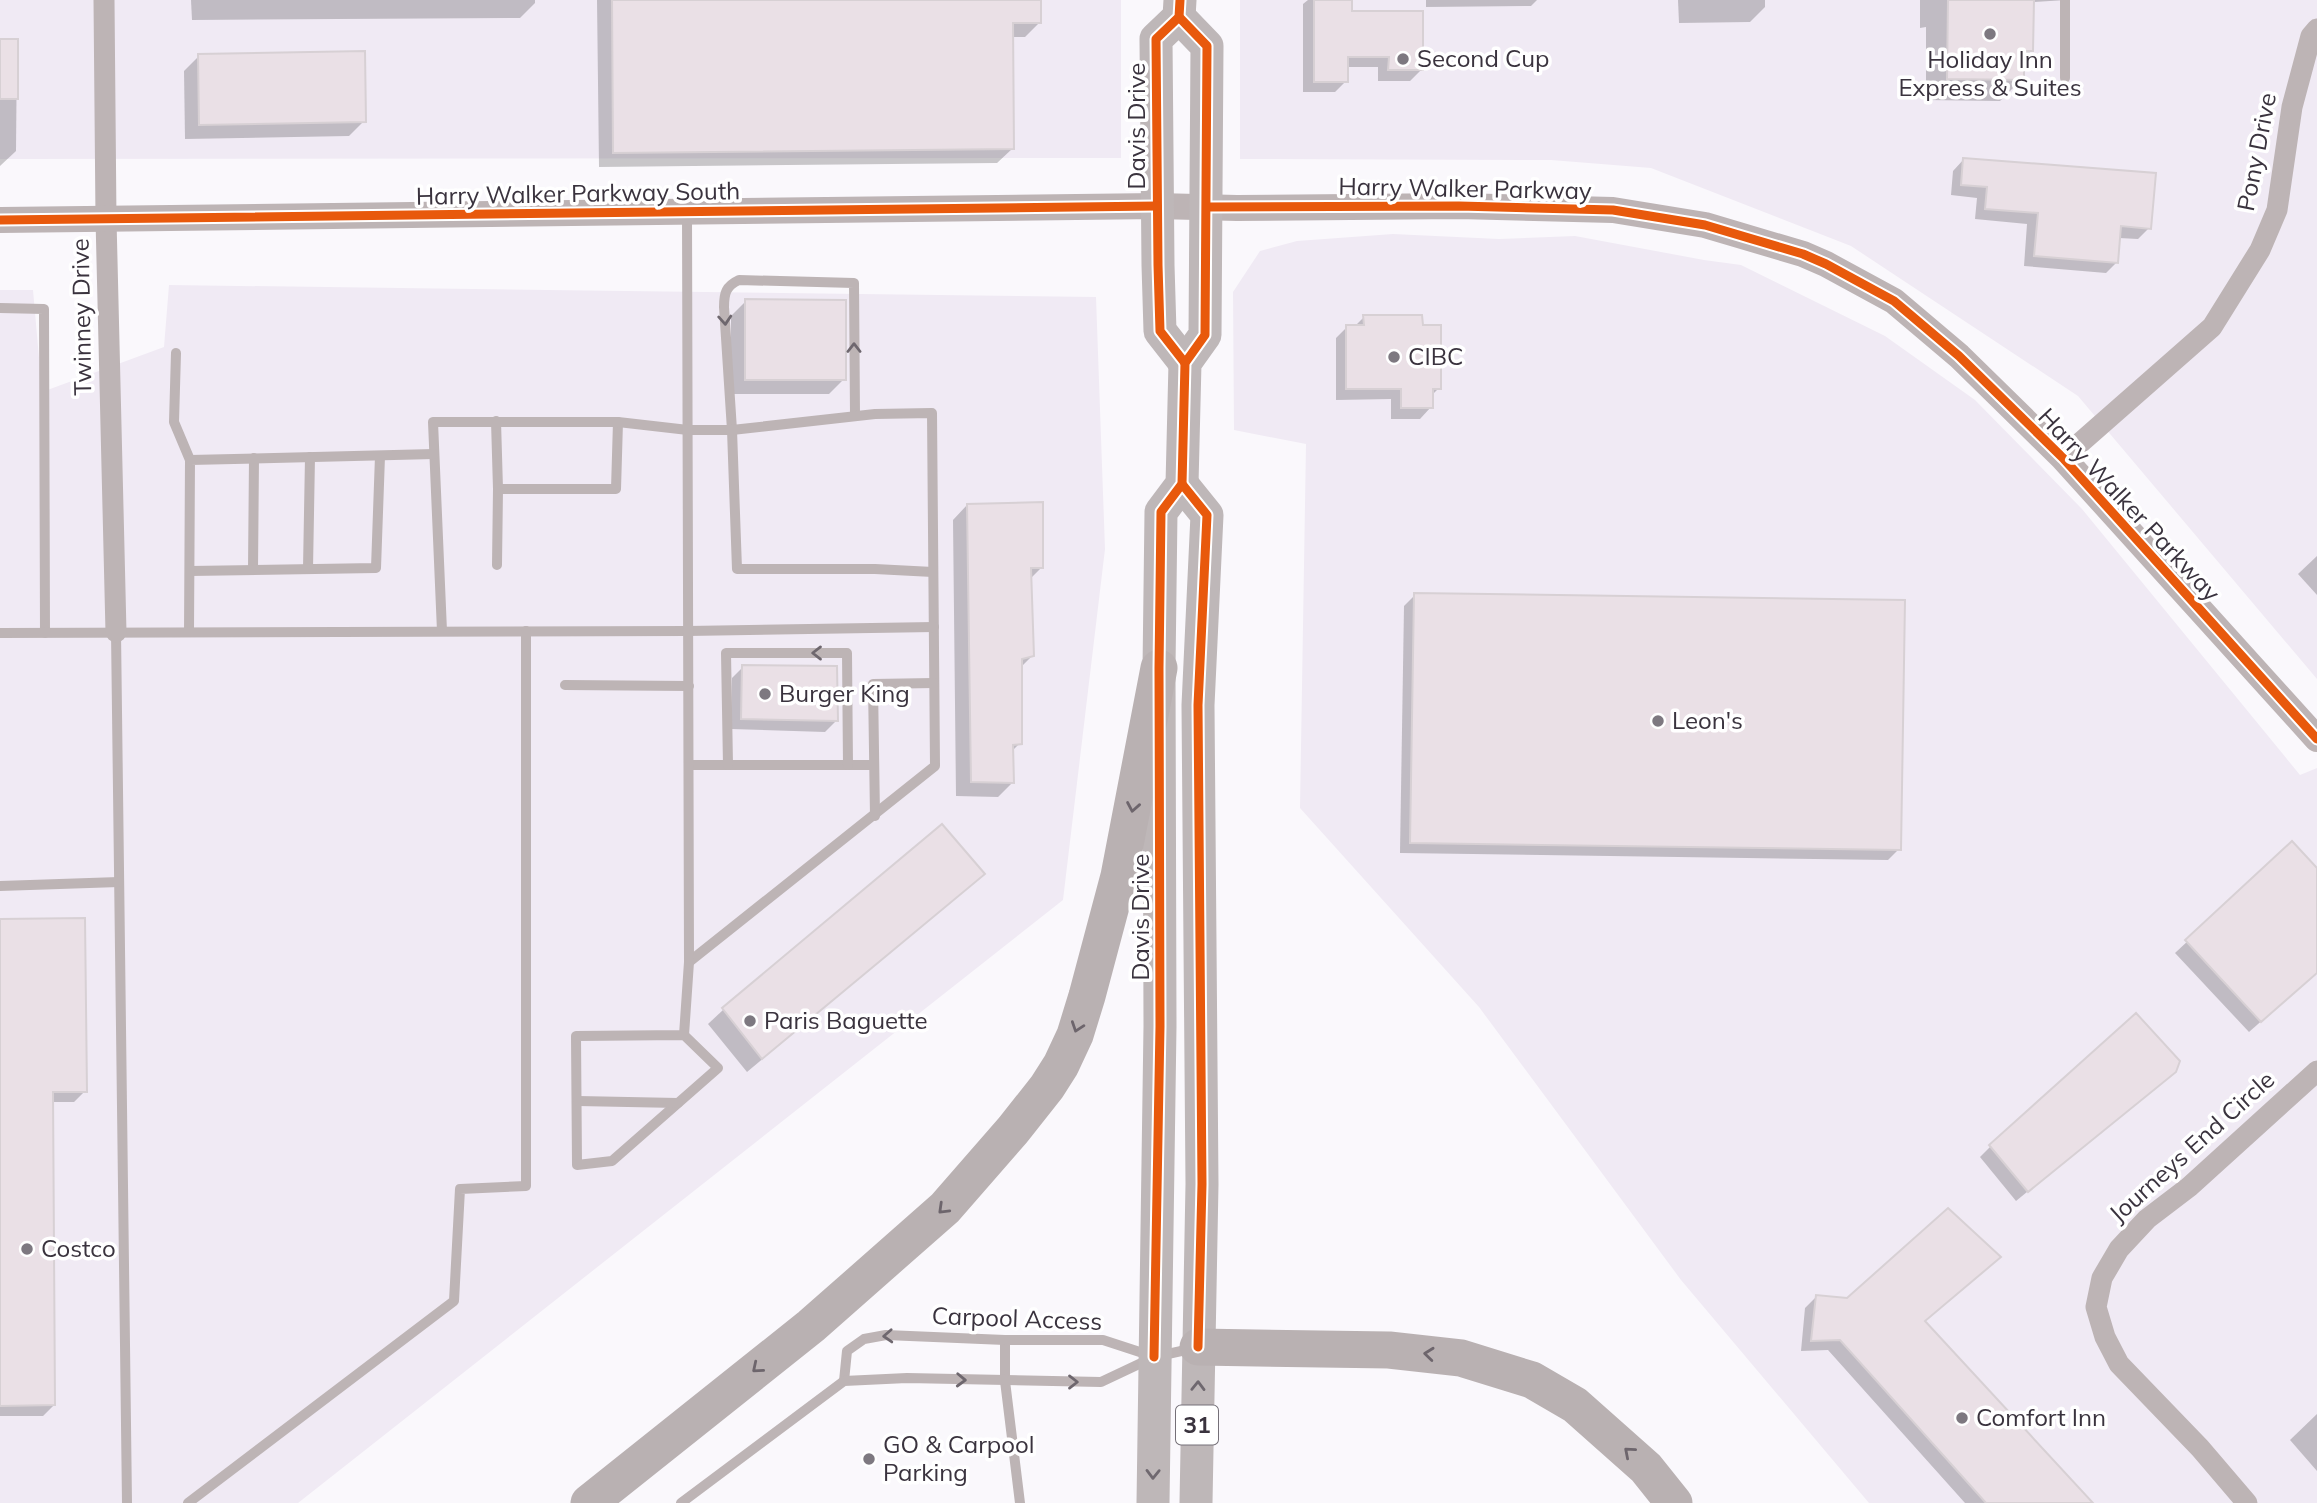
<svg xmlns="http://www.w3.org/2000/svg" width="2317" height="1503" font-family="Mulish,sans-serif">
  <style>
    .built { fill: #f0eaf4 }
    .shadow { fill: #0003 }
    .building { fill: #eae0e6; stroke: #d7d0d4; stroke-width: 2 }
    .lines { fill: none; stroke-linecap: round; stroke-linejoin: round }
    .service { stroke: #bdb4b5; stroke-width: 10 }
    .minor { stroke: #bdb4b5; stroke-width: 21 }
    .tertiary { stroke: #bdb4b5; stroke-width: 26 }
    .primary { stroke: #beb7b8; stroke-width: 33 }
    .motorway { stroke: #b9b1b2; stroke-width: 37 }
    .cycleway-casing { stroke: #fff; stroke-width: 13 }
    .cycleway { stroke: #e8590c; stroke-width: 9 }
    .oneway { stroke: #6e676e }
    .oneway2 { stroke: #6d656c }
    .oneway3 { stroke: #6f686f }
    .poi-dot { fill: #7d7880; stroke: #fff; stroke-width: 2.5 }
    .labels { text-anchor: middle; stroke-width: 7; stroke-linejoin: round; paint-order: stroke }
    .shield { fill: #fff; stroke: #757078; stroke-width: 2 }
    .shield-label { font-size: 23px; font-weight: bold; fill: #3a333e }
    .poi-label { font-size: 24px; fill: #3a333e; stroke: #fff; text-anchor: start }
    .street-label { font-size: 24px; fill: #3a333e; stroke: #fff }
  </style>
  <rect width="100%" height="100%" fill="#faf8fc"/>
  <g class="built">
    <path d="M 0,0 L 1121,0 L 1121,158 L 0,159 Z"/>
    <path d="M 1240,0 L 2317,0 L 2317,679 L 2078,396 L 1851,246 L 1651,168 L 1551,160 L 1240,159 Z"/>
    <path d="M 1393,234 L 1499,239 L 1575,236 L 1704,260 L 1741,265 L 1885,336 L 1975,400 L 2082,509 L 2300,775 L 2317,768 L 2317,1503 L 1869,1503 L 1681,1280 L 1479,1007 L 1300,808 L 1306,444 L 1234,430 L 1233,292 L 1260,251 L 1297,241 Z"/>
    <path d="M 169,285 L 1096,297 L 1105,549 L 1063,900 L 298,1503 L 0,1503 L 0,290 L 33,290 L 42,392 L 164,347 Z"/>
  </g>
  <g class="shadow">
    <path d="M 191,0 L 535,0 L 535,3 L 520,18 L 192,20 Z"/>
    <path d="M 597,0 L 1040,0 L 1040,22 L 1025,37 L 1011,37 L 1012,149 L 997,163 L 599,167 Z"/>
    <path d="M 1308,0 L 1350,0 L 1350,13 L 1421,70 L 1410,81 L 1378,81 L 1378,67 L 1346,67 L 1346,81 L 1335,92 L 1303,92 L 1303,4 Z"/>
    <path d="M 1426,0 L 1537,0 L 1531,6 L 1426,7 Z"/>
    <path d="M 1678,0 L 1765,0 L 1765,7 L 1750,22 L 1679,23 Z"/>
    <path d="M 1920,0 L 2066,0 L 2034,2 L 2032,4 L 2032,50 L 2023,59 L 2022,79 L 2000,101 L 1926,100 L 1926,27 L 1920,28 Z"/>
    <path d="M 0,41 L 17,41 L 16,151 L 0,166 Z"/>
    <path d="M 199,56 L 364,121 L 349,136 L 185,139 L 184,71 Z"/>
    <path d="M 1964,159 L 2149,228 L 2138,239 L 2119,238 L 2117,262 L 2106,273 L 2024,266 L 2027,224 L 1975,219 L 1977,198 L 1951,195 L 1953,171 Z"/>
    <path d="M 746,301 L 844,379 L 829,394 L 731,394 L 731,316 Z"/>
    <path d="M 1364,317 L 1439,388 L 1431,396 L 1431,407 L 1420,419 L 1391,419 L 1391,399 L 1336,400 L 1336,338 L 1347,327 L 1354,327 Z"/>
    <path d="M 967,505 L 1041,568 L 1030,579 L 1032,656 L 1021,667 L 1020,743 L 1011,752 L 1013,782 L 998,797 L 956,796 L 953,520 Z"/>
    <path d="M 2317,556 L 2317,595 L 2298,574 Z"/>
    <path d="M 1415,595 L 1899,849 L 1888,860 L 1400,853 L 1404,606 Z"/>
    <path d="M 743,667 L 836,721 L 825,732 L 731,729 L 732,678 Z"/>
    <path d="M 941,826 L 967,888 L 747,1072 L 708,1024 L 723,1010 Z"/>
    <path d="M 2292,844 L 2317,871 L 2317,972 L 2249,1032 L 2175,953 Z"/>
    <path d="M 0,920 L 85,1091 L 74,1102 L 51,1102 L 54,1405 L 43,1416 L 0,1416 Z"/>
    <path d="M 2175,1071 L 2016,1201 L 1980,1157 L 1991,1146 Z"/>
    <path d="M 1816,1297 L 1923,1322 L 2075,1503 L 1965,1503 L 1828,1350 L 1801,1351 L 1805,1308 Z"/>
    <path d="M 2317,1414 L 2317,1471 L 2290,1440 Z"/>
  </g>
  <g class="building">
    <path d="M 612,0 L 1041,0 L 1041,23 L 1013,23 L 1014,149 L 613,153 Z"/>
    <path d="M 1314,0 L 1352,0 L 1352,11 L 1423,11 L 1423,70 L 1388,70 L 1389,57 L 1348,57 L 1348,82 L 1314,82 Z"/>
    <path d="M 1948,0 L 2034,0 L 2033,51 L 2024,51 L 2024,80 L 1947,79 Z"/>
    <rect x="0" y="39" width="18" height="60"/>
    <path d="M 365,51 L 366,122 L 199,125 L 198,54 Z"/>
    <path d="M 1963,158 L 2156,173 L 2151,229 L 2121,226 L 2118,263 L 2034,256 L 2038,213 L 1985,209 L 1987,187 L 1961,185 Z"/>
    <path d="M 745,299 L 846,300 L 846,380 L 745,380 Z"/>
    <path d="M 1363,315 L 1422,315 L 1423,325 L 1441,325 L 1441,389 L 1433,389 L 1433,408 L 1401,408 L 1401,389 L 1346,389 L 1346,325 L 1364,325 Z"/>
    <path d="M 1043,502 L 1043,568 L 1031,568 L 1034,656 L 1022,659 L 1022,744 L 1013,745 L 1014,783 L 971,782 L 967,504 Z"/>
    <path d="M 1414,593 L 1905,600 L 1901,850 L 1410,843 Z"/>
    <path d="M 742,665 L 837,666 L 838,721 L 741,719 Z"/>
    <path d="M 942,824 L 985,874 L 762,1059 L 722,1008 Z"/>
    <path d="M 2292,841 L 2317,868 L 2317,973 L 2261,1022 L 2185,940 Z"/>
    <path d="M 85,918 L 87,1092 L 53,1092 L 55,1405 L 0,1406 L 0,919 Z"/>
    <path d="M 2136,1013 L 2180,1061 L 2176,1072 L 2028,1192 L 1989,1145 Z"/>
    <path d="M 1948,1208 L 2001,1257 L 1925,1321 L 2093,1503 L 1986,1503 L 1840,1340 L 1811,1341 L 1816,1295 L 1847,1298 Z"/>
  </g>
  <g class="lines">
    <g class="service">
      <path d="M 2065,78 L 2065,0"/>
      <path d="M 0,308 L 44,309 L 45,633"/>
      <path d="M 176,353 L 174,422 L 190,460"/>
      <path d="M 855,416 L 854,283 L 739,280 C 726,286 724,293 724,307 L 732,430 L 737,569 L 875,569 L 933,572"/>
      <path d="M 496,421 L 498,489 L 616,489 L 618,422"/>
      <path d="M 497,565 L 498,489"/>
      <path d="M 308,569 L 310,457"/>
      <path d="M 253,570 L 254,458"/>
      <path d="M 190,571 L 376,568 L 380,456"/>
      <path d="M 442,631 L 433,422 L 618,422 L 688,430 L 732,430 L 875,414 L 932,413 L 935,766 L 689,962"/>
      <path d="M 116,632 L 127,1503"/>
      <path d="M 189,632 L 190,460 L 434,454"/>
      <path d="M 0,633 L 688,631 L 934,627"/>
      <path d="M 565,685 L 689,686"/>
      <path d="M 689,765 L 874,765"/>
      <path d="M 728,765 L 726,653 L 847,653 L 848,765"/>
      <path d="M 875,816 L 873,684 L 934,683"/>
      <path d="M 0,886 L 119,882"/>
      <path d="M 684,1035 L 576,1036 L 577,1165 L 612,1161 L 718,1068 L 684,1035 L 689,962 L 687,212"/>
      <path d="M 578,1101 L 678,1103"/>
      <path d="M 1005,1340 L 1005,1381 L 1020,1503"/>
      <path d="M 844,1381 L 847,1351 L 864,1339 L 886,1335 L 1005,1340 L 1103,1340 L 1152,1356"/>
      <path d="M 188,1503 L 454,1301 L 460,1189 L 526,1186 L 526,631"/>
      <path d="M 681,1503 L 844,1381 L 907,1378 L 1101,1382 L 1154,1357 L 1195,1348"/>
    </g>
    <g class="minor">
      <path d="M 104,0 L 106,219 L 116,632"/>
      <path d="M 2063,458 L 2212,327 L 2260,250 L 2277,210 L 2292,107 L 2311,36 L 2317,29"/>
      <path d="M 2247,1503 L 2200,1448 L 2119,1364 L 2105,1337 L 2096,1307 L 2102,1278 L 2119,1249 L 2147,1219 L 2189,1187 L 2317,1071"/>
    </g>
    <path class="tertiary" d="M 0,220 L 1157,206 L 1237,208 L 1459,206 L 1613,210 L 1705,225 L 1803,254 L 1826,264 L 1894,301 L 1959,356 L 2063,458 L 2317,739"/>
    <g class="primary">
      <path d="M 1180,0 L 1179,17 L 1156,39 L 1158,265 L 1160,331 L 1185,363"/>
      <path d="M 1182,484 L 1207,515 L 1198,705 L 1202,1184 L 1196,1503"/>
      <path d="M 1153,1503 L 1160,1026 L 1159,668 L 1161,512 L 1182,484 L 1185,363 L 1205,335 L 1207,46 L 1179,17"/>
    </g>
    <g class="motorway">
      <path d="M 1198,1347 L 1389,1350 L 1461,1358 L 1532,1380 L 1575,1405 L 1646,1468 L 1674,1503"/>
      <path d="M 589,1503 L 811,1326 L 945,1208 L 1013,1130 L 1047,1087 L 1061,1065 L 1075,1035 L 1087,996 L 1119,876 L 1159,668"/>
    </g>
    <defs>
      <g id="cycleway">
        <path d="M 1180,0 L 1179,17 L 1156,39 L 1158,265 L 1160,331 L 1185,363"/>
        <path d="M 1207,207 L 1459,206 L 1613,210 L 1705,225 L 1803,254 L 1826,264 L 1894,301 L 1959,356 L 2063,458 L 2317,739"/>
        <path d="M 0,220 L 1157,206"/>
        <path d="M 1182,484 L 1207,515 L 1198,705 L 1202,1184 L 1198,1347"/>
        <path d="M 1154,1357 L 1160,1026 L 1159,668 L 1161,512 L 1182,484 L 1185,363 L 1205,335 L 1207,46 L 1179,17"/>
      </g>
    </defs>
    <use href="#cycleway" class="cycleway-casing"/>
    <use href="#cycleway" class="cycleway"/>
  </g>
  <defs><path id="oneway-chevron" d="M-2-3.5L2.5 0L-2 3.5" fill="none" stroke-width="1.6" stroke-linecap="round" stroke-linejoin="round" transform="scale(1.75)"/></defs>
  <g class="oneway">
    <use href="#oneway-chevron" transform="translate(725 320) rotate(86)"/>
    <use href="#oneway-chevron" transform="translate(854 348) rotate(-90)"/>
    <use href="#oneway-chevron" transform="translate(817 653) rotate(180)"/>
    <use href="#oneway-chevron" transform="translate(888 1336) rotate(177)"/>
    <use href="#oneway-chevron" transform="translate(961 1380) rotate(2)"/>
    <use href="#oneway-chevron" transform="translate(1073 1382)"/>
  </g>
  <g class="oneway2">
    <use href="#oneway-chevron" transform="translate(1133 807) rotate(100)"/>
    <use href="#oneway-chevron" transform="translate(1077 1027) rotate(109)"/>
    <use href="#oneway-chevron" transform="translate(943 1209) rotate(136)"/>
    <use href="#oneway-chevron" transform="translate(1429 1354) rotate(-174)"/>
    <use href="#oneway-chevron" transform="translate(757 1368) rotate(140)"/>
    <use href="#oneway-chevron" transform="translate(1629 1452) rotate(-139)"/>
  </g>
  <g class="oneway3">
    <use href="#oneway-chevron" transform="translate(1198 1386) rotate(-89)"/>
    <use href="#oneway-chevron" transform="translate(1153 1474) rotate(91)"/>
  </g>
  <g class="poi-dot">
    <circle cx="1990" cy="34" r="7"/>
    <circle cx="1403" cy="59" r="7"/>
    <circle cx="1394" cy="357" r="7"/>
    <circle cx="765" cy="694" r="7"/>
    <circle cx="1658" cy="721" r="7"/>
    <circle cx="750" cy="1021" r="7"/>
    <circle cx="27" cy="1249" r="7"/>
    <circle cx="1962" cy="1418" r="7"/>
    <circle cx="869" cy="1459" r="7"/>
  </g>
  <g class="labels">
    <rect class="shield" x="1176" y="1405.5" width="42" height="39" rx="5"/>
    <g class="shield-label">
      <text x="1197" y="1433">31</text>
    </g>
    <g class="poi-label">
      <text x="1417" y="67">Second Cup</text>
      <text x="1990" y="68" text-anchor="middle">Holiday Inn<tspan x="1990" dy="28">Express &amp; Suites</tspan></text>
      <text x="1408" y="365">CIBC</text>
      <text x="779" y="702">Burger King</text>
      <text x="1672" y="729">Leon's</text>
      <text x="764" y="1029">Paris Baguette</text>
      <text x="41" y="1257">Costco</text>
      <text x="1976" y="1426">Comfort Inn</text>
      <text x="883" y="1453">GO &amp; Carpool<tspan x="883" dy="28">Parking</tspan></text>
    </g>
    <g class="street-label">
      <text transform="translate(1137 126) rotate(-90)" y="8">Davis Drive</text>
      <text transform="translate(2257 152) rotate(-79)" y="8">Pony Drive</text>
      <text transform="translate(1465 189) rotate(1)" y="8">Harry Walker Parkway</text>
      <text transform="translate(578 194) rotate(-1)" y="8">Harry Walker Parkway South</text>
      <text transform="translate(82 317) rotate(-91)" y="8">Twinney Drive</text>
      <text transform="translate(2129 505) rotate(47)" y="8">Harry Walker Parkway</text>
      <text transform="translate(1141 917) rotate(-90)" y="8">Davis Drive</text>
      <text transform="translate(2192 1147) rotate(-42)" y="8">Journeys End Circle</text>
      <text transform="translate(1017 1319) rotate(2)" y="8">Carpool Access</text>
    </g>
  </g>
</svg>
